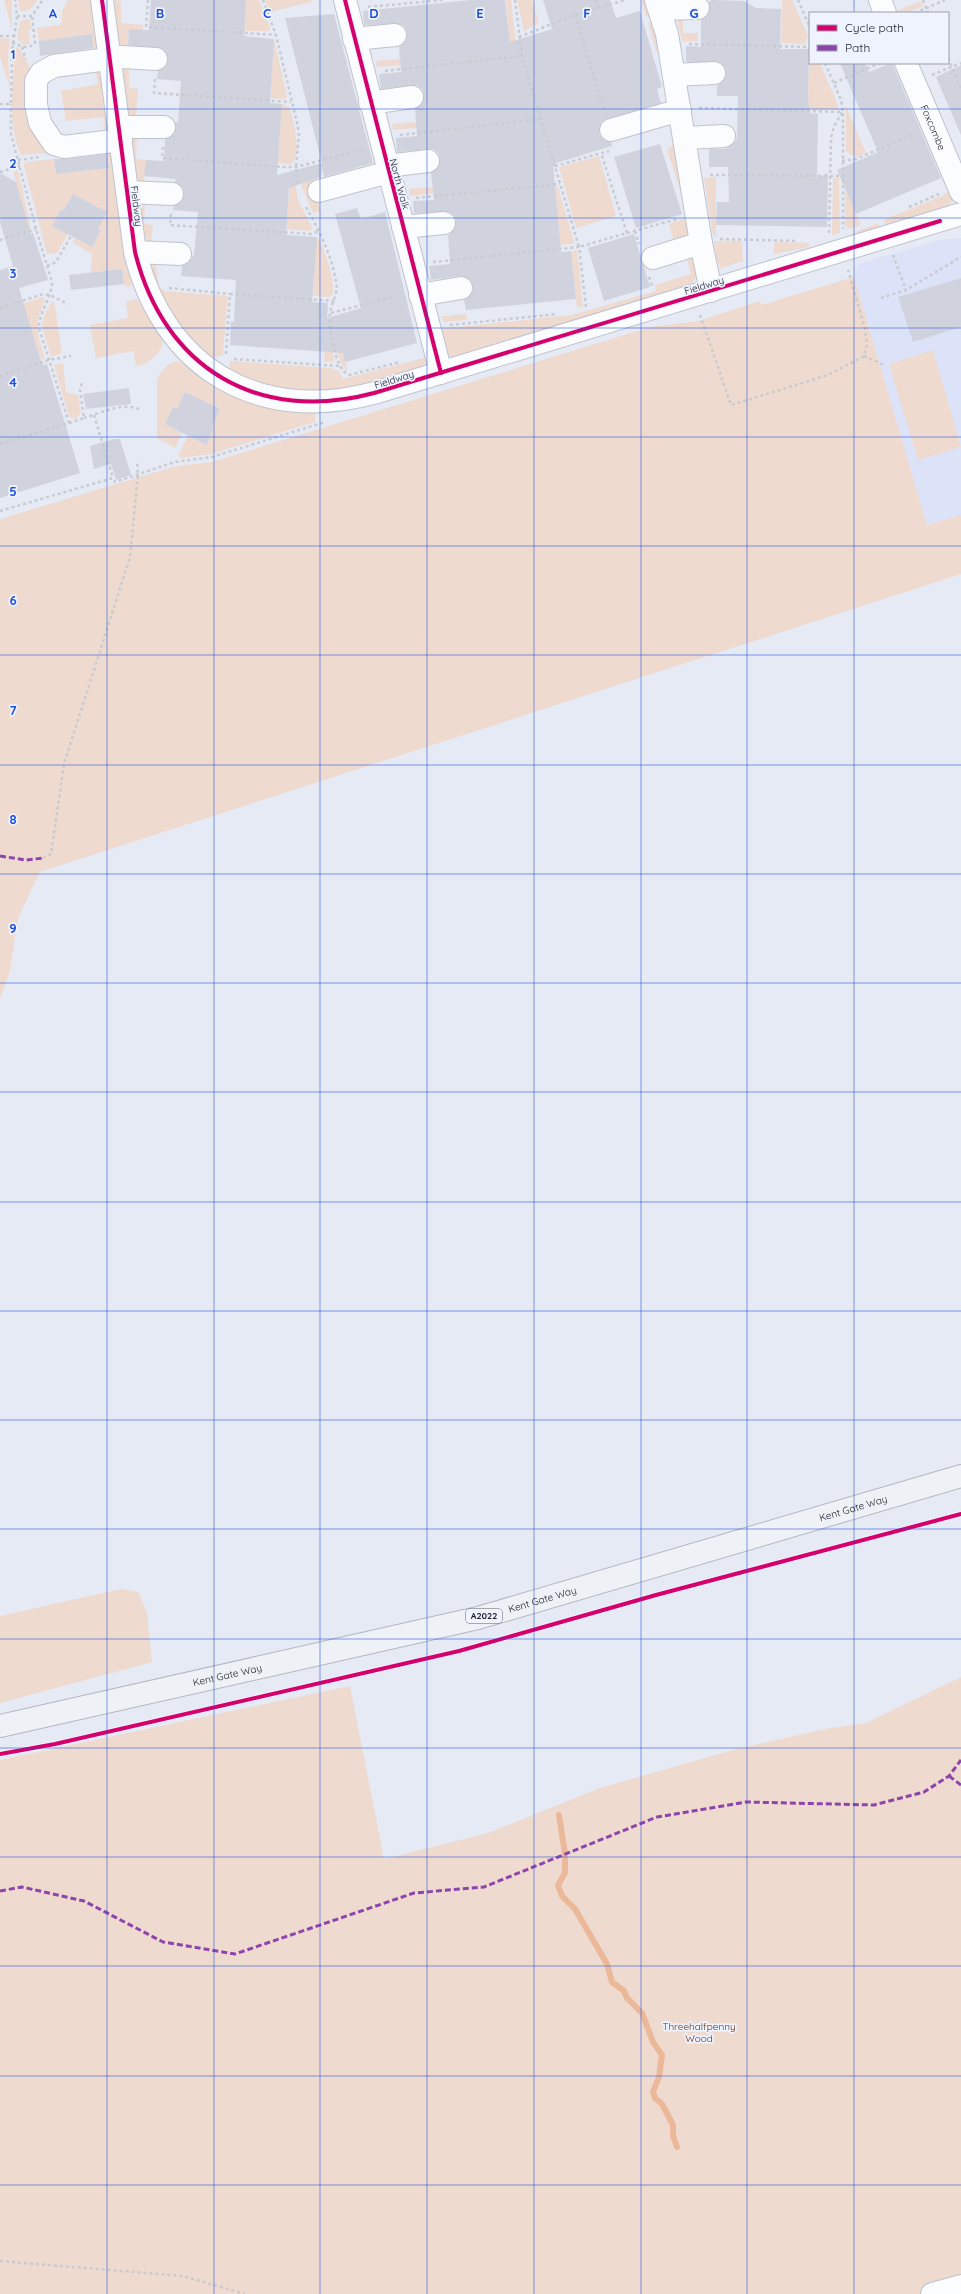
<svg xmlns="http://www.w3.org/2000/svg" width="961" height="2294" font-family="Quicksand,sans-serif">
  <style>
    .built { fill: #dce3f8 }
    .green { fill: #efdad0 }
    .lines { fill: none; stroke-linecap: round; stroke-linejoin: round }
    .stream { stroke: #ebb99a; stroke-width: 6 }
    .building { fill: #d0d3dd }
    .minor-casing { stroke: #bfc3cd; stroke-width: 24 }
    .major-casing { stroke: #b3b7c2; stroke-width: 24 }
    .path { stroke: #c9cbd0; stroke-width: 2.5; stroke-dasharray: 3 3; stroke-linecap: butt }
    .minor { stroke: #fbfcfe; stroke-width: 22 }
    .major { stroke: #eef1f6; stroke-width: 22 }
    .quiet { stroke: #8e44ad; stroke-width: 3; stroke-dasharray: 6 3; stroke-linecap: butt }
    .cycleway-casing { stroke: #eff3fe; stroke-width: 6 }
    .cycleway { stroke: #d6006c; stroke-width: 4 }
    .grid { fill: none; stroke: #1d4ed8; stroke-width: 1; stroke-opacity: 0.55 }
    .labels { text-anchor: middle; stroke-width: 3.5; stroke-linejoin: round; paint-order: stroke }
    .shield { fill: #eff3fe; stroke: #5b5f69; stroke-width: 1 }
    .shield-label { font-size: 9px; font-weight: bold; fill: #1c1f29 }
    .street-label { font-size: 10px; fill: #1c1f29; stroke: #eff3fe }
    .park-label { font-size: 10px; fill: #61320c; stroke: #eff3fe }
    .grid-label { font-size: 13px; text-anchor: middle; font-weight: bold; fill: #1d4ed8; stroke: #eff3fe; stroke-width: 3.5; stroke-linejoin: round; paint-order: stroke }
  </style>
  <rect width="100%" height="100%" fill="#e5eaf5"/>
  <path class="built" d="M 961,238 L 961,515 L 927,525 L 854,277 L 858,264 L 940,240 Z"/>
  <g class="green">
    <path d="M 4,0 L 12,0 L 12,29 Z"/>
    <path d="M 18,0 L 37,0 L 31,9 L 22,12 L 19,9 Z"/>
    <path d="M 68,0 L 91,0 L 98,50 L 93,50 L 91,34 L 39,41 L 37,28 L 60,25 L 62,21 L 62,11 Z"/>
    <path d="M 115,0 L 121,1 L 121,23 L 143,25 L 143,30 L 129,29 L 127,48 L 119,47 L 114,4 Z"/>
    <path d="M 246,0 L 259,0 L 270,28 L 269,31 L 244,31 Z"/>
    <path d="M 265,0 L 311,0 L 311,2 L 270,12 Z"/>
    <path d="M 506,0 L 511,0 L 517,52 L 511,52 Z"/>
    <path d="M 517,0 L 532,0 L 539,23 L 524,31 Z"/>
    <path d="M 641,0 L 649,0 L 654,14 L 646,17 Z"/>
    <path d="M 782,0 L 792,0 L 808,36 L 805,44 L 781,43 Z"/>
    <path d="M 921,1 L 923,6 L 906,13 L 894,12 Z"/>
    <path d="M 676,15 L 683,17 L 683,33 L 698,33 L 698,41 L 682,41 Z"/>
    <path d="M 29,19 L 32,29 L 28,30 L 30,44 L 23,45 L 17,38 L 20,21 Z"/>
    <path d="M 656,20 L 663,49 L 656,51 L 648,23 Z"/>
    <path d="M 7,38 L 10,39 L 8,58 L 10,87 L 0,57 L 0,39 Z"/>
    <path d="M 274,39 L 287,96 L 285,99 L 270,98 Z"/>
    <path d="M 17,47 C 23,51 26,62 31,69 L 49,153 L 21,155 C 7,126 13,80 15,48 Z"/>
    <path d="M 809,55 L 810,63 L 820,63 L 838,105 L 837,109 L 808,109 Z"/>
    <path d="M 400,59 L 400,65 L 377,67 L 376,61 Z"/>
    <path d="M 129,67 L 129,88 L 138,89 L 136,116 L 128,117 L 123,68 Z"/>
    <path d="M 100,68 L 108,132 L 105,132 L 103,117 L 66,121 L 61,91 L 98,84 L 95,69 Z"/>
    <path d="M 282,104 L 289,107 C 293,118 303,156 291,164 L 278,163 Z"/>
    <path d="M 846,106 L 866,153 L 855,157 L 846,151 Z"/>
    <path d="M 416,122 L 416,128 L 393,130 L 392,124 Z"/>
    <path d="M 131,136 L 137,136 L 136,159 L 146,160 L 144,183 L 137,183 Z"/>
    <path d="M 675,144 L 687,212 L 667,149 Z"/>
    <path d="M 107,148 L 111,150 L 125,259 L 132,282 L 131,286 L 128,287 L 124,284 L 122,269 L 91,272 L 92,254 L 73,243 L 74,238 L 92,247 L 101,230 L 98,229 L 107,212 L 73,194 L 64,210 L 61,209 L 52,226 L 68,234 L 57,253 L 47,254 L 24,166 L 25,162 L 54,159 L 56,174 L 109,168 Z"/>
    <path d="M 599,156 L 616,216 L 576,228 L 559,167 Z"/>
    <path d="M 309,166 L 322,217 L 321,217 L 318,211 L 313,213 L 302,187 L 300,170 Z"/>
    <path d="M 18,170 L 31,228 L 29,228 L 13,172 Z"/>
    <path d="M 291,170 L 293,170 L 298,200 L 312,227 L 311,231 L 286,229 Z"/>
    <path d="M 716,177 L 716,237 L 713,235 L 704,178 Z"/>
    <path d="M 833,178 L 839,178 L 840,233 L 832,235 Z"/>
    <path d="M 433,187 L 434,193 L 410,196 L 409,189 Z"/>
    <path d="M 558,187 L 574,242 L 573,244 L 560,245 L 555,188 Z"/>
    <path d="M 845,189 L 861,225 L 849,229 L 845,226 Z"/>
    <path d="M 951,189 L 954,197 L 948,207 L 886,226 L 883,220 L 942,196 Z"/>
    <path d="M 139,200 L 145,202 L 144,224 L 153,225 L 151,244 L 144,243 Z"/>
    <path d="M 688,217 L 689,241 L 673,239 L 669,224 Z"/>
    <path d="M 878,223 L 880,228 L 852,236 L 851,234 Z"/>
    <path d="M 316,237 L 320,240 C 324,250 340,290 330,297 L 313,296 Z"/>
    <path d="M 714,241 L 741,241 L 742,243 L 743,261 L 721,268 L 717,261 Z"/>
    <path d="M 776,242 L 809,243 L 809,247 L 774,254 L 774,244 Z"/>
    <path d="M 577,250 L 583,307 L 577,307 L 571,251 Z"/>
    <path d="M 694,252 L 697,276 L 690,285 L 453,358 L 446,353 L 438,329 L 571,315 L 656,291 L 655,285 L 691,274 L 686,254 Z"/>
    <path d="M 155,260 L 159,286 L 164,291 L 228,296 L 223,355 L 211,358 L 191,341 L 163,301 L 148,261 Z"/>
    <path d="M 854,277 L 927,525 L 961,515 L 961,574 L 40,872 L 18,918 L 10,971 L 0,999 L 0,519 L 176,466 L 212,462 L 650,327 L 698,321 L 760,301 L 761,305 Z"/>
    <path d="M 43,297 L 45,300 C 33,327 37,331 45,359 L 41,360 L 23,304 Z"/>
    <path d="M 137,299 L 162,338 C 165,351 149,363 138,366 L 136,365 L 133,351 L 96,358 L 90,325 L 128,318 L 126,302 Z"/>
    <path d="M 54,301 L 62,353 L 51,357 L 42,327 L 43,318 L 51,302 Z"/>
    <path d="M 466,314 L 467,320 L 443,322 L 442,316 Z"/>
    <path d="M 333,316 L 348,371 C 336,365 333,328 333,316 Z"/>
    <path d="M 326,328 L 334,358 L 333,362 L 324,362 Z"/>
    <path d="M 933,350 L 961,447 L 918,460 L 889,364 Z"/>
    <path d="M 428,357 L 424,365 L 416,369 C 381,380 345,393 308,392 C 283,392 250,380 229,369 L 230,361 L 331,368 L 339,371 L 343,379 Z"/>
    <path d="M 178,361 C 191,365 202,377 214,384 C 246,403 278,411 315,413 L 315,422 L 211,454 L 181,458 L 178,455 L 188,436 L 206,445 L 214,428 L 185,392 L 177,409 L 173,407 L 165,424 L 182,433 L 175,448 L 157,438 L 157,381 C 160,371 168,363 178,361 Z"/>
    <path d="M 63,363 L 66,392 L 78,395 L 81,412 L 77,418 L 73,419 L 69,416 L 54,365 Z"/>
    <path d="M 121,1589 L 138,1592 L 147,1613 L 152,1662 L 0,1703 L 0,1616 Z"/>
    <path d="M 961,1677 L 961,2294 L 0,2294 L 0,1760 L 350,1686 L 384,1859 L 488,1833 L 600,1788 L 736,1749 L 830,1728 L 866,1723 Z"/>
  </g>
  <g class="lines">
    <path class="stream" d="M 559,1815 L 565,1854 L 565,1873 L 558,1885 L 562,1896 L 575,1909 L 607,1964 L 612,1982 L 624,1991 L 627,1998 L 642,2013 L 653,2042 L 662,2055 L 659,2077 L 653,2092 L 655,2098 L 662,2104 L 673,2125 L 673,2136 L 677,2147"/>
  </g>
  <g class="building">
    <path d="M 151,0 L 246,0 L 244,36 L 274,39 L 270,103 L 282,104 L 277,175 L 322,163 L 285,18 L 334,14 L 373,163 L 324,177 L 322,168 L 321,177 L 289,188 L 286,235 L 317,237 L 312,302 L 328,303 L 327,318 L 361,308 L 335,214 L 357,208 L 361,219 L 385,212 L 417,343 L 345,362 L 343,353 L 230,345 L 231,321 L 234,322 L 236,280 L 181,276 L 182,266 L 190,261 L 194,254 L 198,212 L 173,210 L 174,206 L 182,201 L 184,195 L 183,188 L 175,182 L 176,179 L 144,176 L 146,160 L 164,161 L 165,139 L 175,133 L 175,122 L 178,122 L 181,81 L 157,79 L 158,71 L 166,66 L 168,60 L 167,54 L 163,49 L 128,45 L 129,29 L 149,30 Z"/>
    <path d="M 470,0 L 505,0 L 510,42 L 552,29 L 543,0 L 610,0 L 616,18 L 640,11 L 662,87 L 657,89 L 661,103 L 602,121 L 599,127 L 599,134 L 603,139 L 611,142 L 612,146 L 553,164 L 561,252 L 571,251 L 576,299 L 466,310 L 464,300 L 473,292 L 473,286 L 470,280 L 459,276 L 431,280 L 429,266 L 450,264 L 448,235 L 455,228 L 456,221 L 454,215 L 449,212 L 414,213 L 413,201 L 434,200 L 431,173 L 439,166 L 440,159 L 438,153 L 433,149 L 397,152 L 396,138 L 417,136 L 415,109 L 423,102 L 424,95 L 422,89 L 416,85 L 381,89 L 379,74 L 401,72 L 399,47 L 406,40 L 407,33 L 405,27 L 400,24 L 364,25 L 363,11 Z"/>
    <path d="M 711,0 L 744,1 L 756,8 L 781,9 L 780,49 L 809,49 L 808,97 L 810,113 L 818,114 L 817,178 L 828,173 L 827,227 L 716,225 L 717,202 L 729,202 L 728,167 L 709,167 L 709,149 L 726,149 L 735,142 L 737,137 L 738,96 L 717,96 L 717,85 L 725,79 L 726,73 L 725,67 L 720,62 L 686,62 L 686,46 L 701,47 L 701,20 L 709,14 L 709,2 Z"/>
    <path d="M 92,34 L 93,48 L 40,56 L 39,41 Z"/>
    <path d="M 840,63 L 865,63 L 869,72 L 892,63 L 941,178 L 856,214 L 837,170 L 878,152 Z"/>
    <path d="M 961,65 L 961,135 L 936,77 Z"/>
    <path d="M 660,144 L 682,214 L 636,228 L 614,157 Z"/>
    <path d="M 107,154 L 109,168 L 56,174 L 54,159 L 66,159 Z"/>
    <path d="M 0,173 L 16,182 L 31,234 L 33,233 L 48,280 L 19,288 L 42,365 L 47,364 L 80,473 L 0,498 L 0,270 L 13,266 L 0,222 Z"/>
    <path d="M 73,194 L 107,212 L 98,229 L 101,230 L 92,247 L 52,226 L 61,209 L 64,210 Z"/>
    <path d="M 634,234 L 650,287 L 604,301 L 588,248 Z"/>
    <path d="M 122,269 L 124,284 L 71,290 L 69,275 Z"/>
    <path d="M 961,278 L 961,327 L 913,342 L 898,297 Z"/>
    <path d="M 129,388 L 131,404 L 86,409 L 83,394 Z"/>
    <path d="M 185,392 L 220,409 L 212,426 L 214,428 L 206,445 L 165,424 L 173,407 L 177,409 Z"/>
    <path d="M 114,439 L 120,439 L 131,475 L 116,480 L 111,464 L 94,469 L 90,446 Z"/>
  </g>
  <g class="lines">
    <defs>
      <g id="minor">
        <path d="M 102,0 L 135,252 C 164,369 259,424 374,393 L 961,214"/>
        <path d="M 345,0 L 441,373"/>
        <path d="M 656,0 L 667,34 L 701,243 L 711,291"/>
        <path d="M 880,0 L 885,13"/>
        <path d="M 660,9 L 698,8"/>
        <path d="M 354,39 L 395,35"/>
        <path id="s1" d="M 906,63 L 961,192"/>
        <path d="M 674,75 L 714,73"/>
        <path d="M 370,103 L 412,97"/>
        <path d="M 119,127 L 164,127"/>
        <path d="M 611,130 L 680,110"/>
        <path d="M 685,138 L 724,136"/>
        <path d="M 121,140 L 64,147 L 54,144 L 40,123 L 36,105 L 36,81 L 41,73 L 54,66 L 123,57 L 156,59"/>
        <path d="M 387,166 L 428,161"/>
        <path d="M 319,191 L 389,172"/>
        <path d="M 127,192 L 172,194"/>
        <path d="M 403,227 L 444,223"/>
        <path d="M 135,252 L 180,254"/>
        <path d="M 653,258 L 701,243"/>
        <path d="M 420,295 L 461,288"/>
        <path d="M 932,2294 L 961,2286"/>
      </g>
      <g id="major">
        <path id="s2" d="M 0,1726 L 478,1618 L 961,1476"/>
      </g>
    </defs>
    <use href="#minor" class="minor-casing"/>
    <use href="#major" class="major-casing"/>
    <g class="path">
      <path d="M 148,0 L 146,27 L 276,35"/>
      <path d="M 263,0 L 276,35 L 296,118 L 299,133 L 296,167 L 298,185"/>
      <path d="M 515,0 L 522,56 L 579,247 L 627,233 L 601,153"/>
      <path d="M 596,0 L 599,8"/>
      <path d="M 798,0 L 810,28"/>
      <path d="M 923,0 L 928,13"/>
      <path d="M 368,7 L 442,0"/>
      <path d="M 915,13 L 945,0"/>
      <path d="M 575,15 L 605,112"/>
      <path d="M 17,16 L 32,16 L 42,1"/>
      <path d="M 0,36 L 13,36"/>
      <path d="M 519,37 L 575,15 L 625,0"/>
      <path d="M 12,43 C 21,45 27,51 35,43 L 32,16"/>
      <path d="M 689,44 L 810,47"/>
      <path d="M 22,47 L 26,59"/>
      <path d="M 948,58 L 961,89"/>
      <path d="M 825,63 L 841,100 L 843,112 L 843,229"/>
      <path d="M 385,71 L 522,56"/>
      <path d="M 932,75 L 961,63"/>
      <path d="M 155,79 L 154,93 L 291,102"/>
      <path d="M 834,83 L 880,63"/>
      <path d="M 0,104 L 11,104 L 12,50 L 17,17 L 15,0"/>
      <path d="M 699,108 L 843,112"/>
      <path d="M 400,135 L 540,119"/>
      <path d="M 163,147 L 162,158 L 282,167 L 296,167 L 363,149"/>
      <path d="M 18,160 L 40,157"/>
      <path d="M 842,161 L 856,159 L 914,134"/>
      <path d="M 555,166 L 609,151"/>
      <path d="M 0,172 L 20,166"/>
      <path d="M 710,175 L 841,176"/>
      <path d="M 416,198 L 560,184"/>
      <path d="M 306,207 C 319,230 331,254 336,281 C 339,293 332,301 330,313 C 328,327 335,370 349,375 L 400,362"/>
      <path d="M 909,207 L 939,194"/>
      <path d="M 171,214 L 170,225 L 312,234 L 319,231"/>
      <path d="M 635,231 L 639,244"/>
      <path d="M 627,233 L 677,219"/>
      <path d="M 829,233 L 831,138 L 834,127 L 842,112"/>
      <path d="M 720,239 L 797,241"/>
      <path d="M 0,240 L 36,229"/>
      <path d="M 893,255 L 906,290"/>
      <path d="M 433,262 L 579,247 L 586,307"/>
      <path d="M 47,266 L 56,262 L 71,236"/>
      <path d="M 649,277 L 653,288"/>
      <path d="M 169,288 L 230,294"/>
      <path d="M 881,298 L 906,290 L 961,257"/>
      <path d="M 0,308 L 43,294 L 50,295 L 68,304"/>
      <path d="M 331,313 L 400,295"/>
      <path d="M 700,315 L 731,405 L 828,375 L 864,356 L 867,344 L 865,329 L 848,270"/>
      <path d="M 450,325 L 557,314"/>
      <path d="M 226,354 L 230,294 L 335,301"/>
      <path d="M 864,356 L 886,366"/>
      <path d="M 234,359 L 339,366"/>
      <path d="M 0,376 L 49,360 L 71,356"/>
      <path d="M 94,415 L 113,478"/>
      <path d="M 84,418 C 100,413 125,401 141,410"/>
      <path d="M 69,423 L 84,418 L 80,390 L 82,382"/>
      <path d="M 0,444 L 69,423 L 39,328 C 39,311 52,298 52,282 L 36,229 L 11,134 L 11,104"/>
      <path d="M 0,511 L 113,478 L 115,482 L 175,462 L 212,457 L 325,422"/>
      <path d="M 43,858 L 51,854 L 64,764 L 130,557 L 138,475 L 137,462"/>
      <path d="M 0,2261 L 183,2276 L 245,2294"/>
    </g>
    <use href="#minor" class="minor"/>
    <use href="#major" class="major"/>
    <g class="quiet">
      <path d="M 0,856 L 26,860 L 43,858"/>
      <path d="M 949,1776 L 961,1785"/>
      <path d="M 0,1891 L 22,1887 L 84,1901 L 163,1942 L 235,1954 L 414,1893 L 484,1887 L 657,1817 L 746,1802 L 874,1805 L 924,1792 L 949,1776 L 961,1760"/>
    </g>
    <defs>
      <g id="cycleway">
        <path d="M 102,0 L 135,252 C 164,369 259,424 374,393 L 940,221"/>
        <path d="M 345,0 L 441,373"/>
        <path d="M 0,1754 L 55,1744 L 459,1651 L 656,1595 L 961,1514"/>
      </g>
    </defs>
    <use href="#cycleway" class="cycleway-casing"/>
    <use href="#cycleway" class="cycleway"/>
  </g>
  <path class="grid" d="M 107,0 L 107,2294M 214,0 L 214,2294M 320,0 L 320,2294M 427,0 L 427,2294M 534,0 L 534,2294M 641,0 L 641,2294M 747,0 L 747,2294M 854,0 L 854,13M 854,63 L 854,2294M 0,109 L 961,109M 0,218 L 961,218M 0,328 L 961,328M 0,437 L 961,437M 0,546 L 961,546M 0,655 L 961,655M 0,765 L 961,765M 0,874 L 961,874M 0,983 L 961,983M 0,1092 L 961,1092M 0,1202 L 961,1202M 0,1311 L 961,1311M 0,1420 L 961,1420M 0,1529 L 961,1529M 0,1639 L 961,1639M 0,1748 L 961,1748M 0,1857 L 961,1857M 0,1966 L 961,1966M 0,2076 L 961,2076M 0,2185 L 961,2185"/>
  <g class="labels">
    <rect class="shield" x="466" y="1609" width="36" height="14" rx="3"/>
    <g class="shield-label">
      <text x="484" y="1619">A2022</text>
    </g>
    <g class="street-label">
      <text dy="4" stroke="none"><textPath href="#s1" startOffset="70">Foxcombe</textPath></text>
      <text transform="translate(400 184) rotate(75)" y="4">North Walk</text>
      <text transform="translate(137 206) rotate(83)" y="4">Fieldway</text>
      <text transform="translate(704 285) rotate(-17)" y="4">Fieldway</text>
      <text transform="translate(394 379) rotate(-17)" y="4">Fieldway</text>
      <text dy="4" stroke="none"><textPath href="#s2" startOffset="881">Kent Gate Way</textPath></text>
      <text dy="4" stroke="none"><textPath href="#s2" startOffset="557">Kent Gate Way</textPath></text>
      <text dy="4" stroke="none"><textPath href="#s2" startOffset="233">Kent Gate Way</textPath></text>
    </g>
    <g class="park-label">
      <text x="699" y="2030">Threehalfpenny<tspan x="699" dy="12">Wood</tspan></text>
    </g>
  </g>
  <g class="grid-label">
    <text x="53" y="18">A</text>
    <text x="160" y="18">B</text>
    <text x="267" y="18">C</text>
    <text x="374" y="18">D</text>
    <text x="480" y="18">E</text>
    <text x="587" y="18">F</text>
    <text x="694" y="18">G</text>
    <text x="13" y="59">1</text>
    <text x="13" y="168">2</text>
    <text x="13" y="278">3</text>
    <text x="13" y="387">4</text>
    <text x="13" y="496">5</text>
    <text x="13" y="605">6</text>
    <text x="13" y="715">7</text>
    <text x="13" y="824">8</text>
    <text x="13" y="933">9</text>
  </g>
  <rect x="809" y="12" width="140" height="52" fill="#eff3fe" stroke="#9b9ea9"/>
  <rect x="817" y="25" width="20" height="6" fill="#d6006c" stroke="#9b9ea9"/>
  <text x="845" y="32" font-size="12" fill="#1c1f29">Cycle path</text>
  <rect x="817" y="45" width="20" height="6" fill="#8e44ad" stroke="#9b9ea9"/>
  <text x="845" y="52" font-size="12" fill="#1c1f29">Path</text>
</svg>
